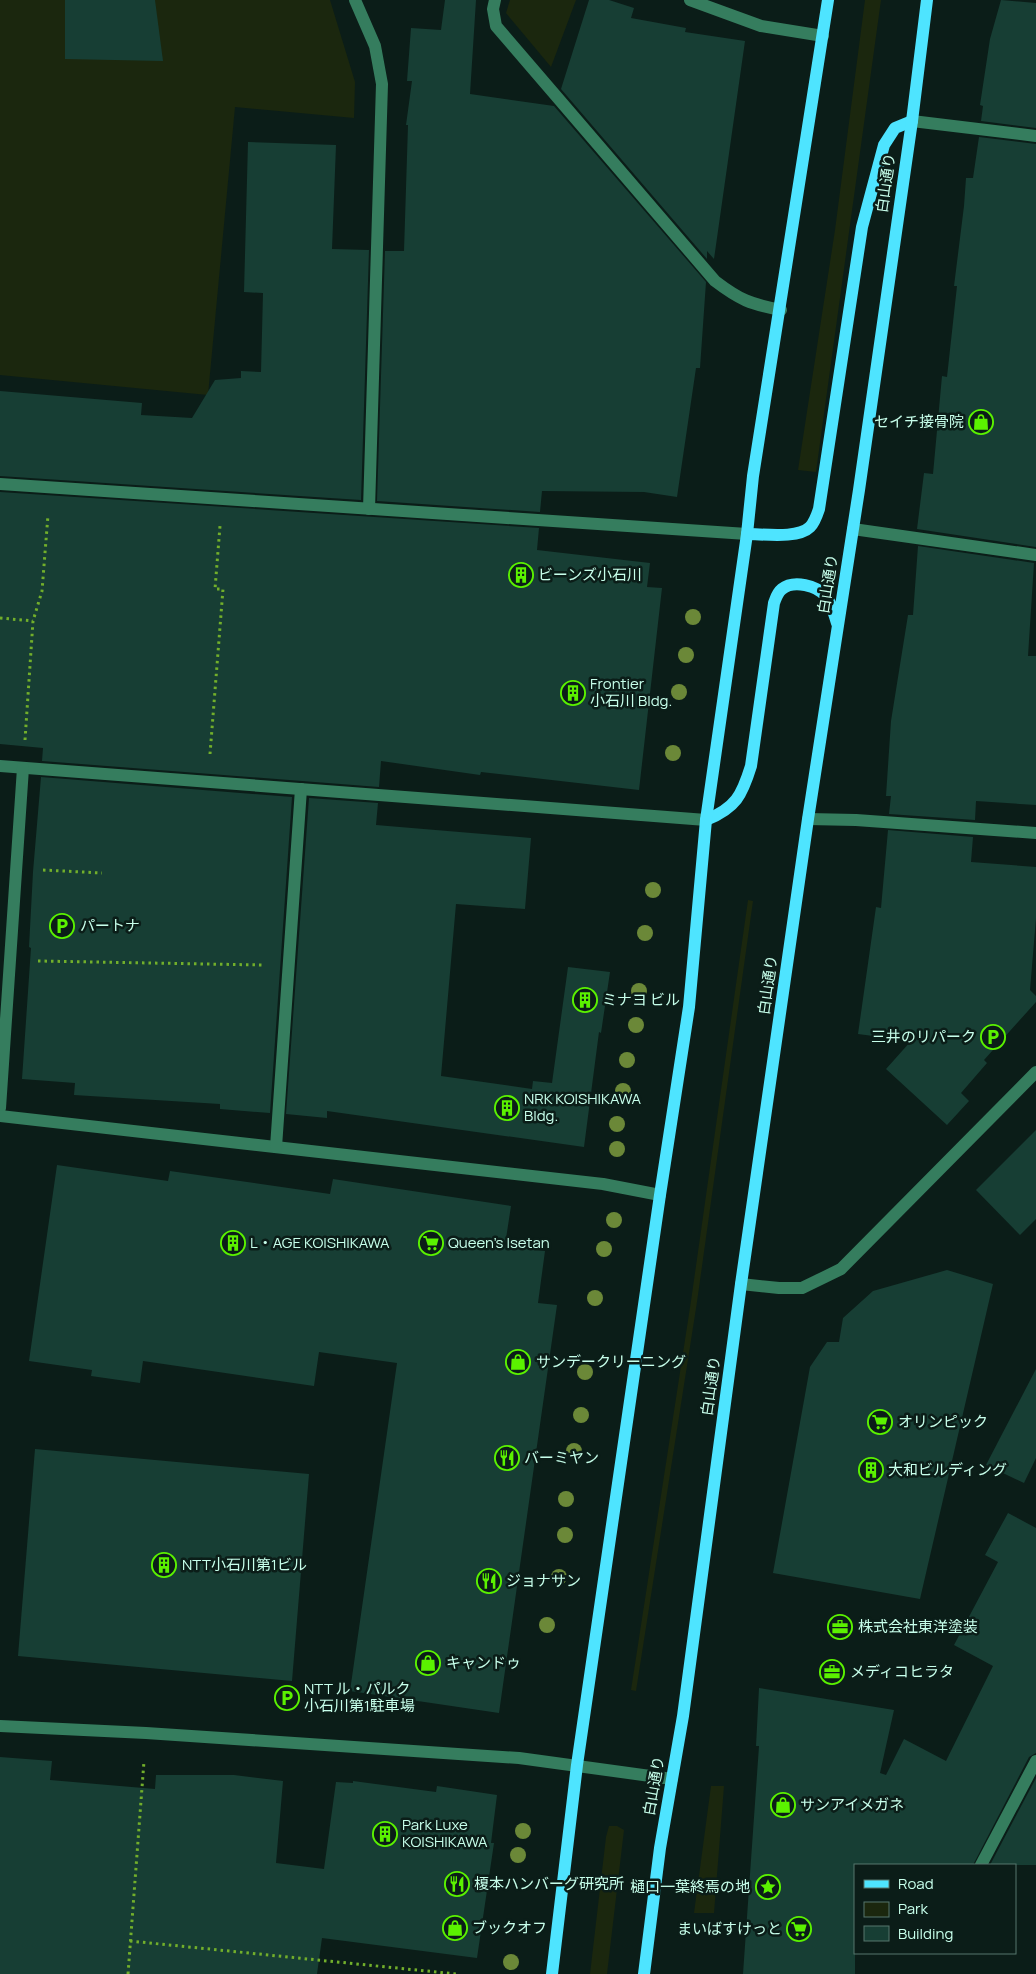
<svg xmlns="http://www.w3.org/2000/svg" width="1036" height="1974" font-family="Manrope,'Noto Sans JP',sans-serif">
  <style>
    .green { fill: #1b270e }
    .building { fill: #173e34 }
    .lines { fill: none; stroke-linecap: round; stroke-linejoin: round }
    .path { stroke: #72af2b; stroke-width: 3; stroke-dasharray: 2.5 4; stroke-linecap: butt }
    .minor { stroke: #357d5e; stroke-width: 12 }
    .major { stroke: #4ee4ff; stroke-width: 12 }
    .tree { fill: #6b8838 }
    .labels { text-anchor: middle; stroke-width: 5; stroke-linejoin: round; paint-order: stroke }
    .street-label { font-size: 15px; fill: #c7ffeb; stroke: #0b1d18 }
    .poi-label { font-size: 15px; fill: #c7ffeb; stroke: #0b1d18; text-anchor: start }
  </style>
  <rect width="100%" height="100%" fill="#0b1d18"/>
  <g class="green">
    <path d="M 0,0 L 330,0 L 355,82 L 354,118 L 235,107 L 208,395 L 0,375 Z"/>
    <path d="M 510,0 L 576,0 L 551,67 L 506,13 Z"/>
    <path d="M 865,0 L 881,0 L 816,472 L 798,470 L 835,230 Z"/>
    <path d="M 748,900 L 753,901 L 697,1302 L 636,1691 L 631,1690 L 691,1301 Z"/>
    <path d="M 711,1786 L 724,1786 L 714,1913 L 694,1913 Z"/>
    <path d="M 609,1826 L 617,1826 L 624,1830 L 607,1974 L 590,1974 L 606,1837 Z"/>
  </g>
  <g class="building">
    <path d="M 65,0 L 155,0 L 163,61 L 65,59 Z"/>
    <path d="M 445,0 L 476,0 L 470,94 L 554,106 L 706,282 L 700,368 L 696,368 L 677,497 L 644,492 L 542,491 L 540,512 L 377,501 L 385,251 L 404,251 L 408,125 L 406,125 L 412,81 L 407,81 L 411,28 L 441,30 Z"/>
    <path d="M 589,0 L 609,0 L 634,8 L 631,18 L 686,28 L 685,32 L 745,41 L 714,259 L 707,251 L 707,259 L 561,89 Z"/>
    <path d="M 1001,0 L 1036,3 L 1036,128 L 981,121 L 983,106 L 980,105 L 990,39 Z"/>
    <path d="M 979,137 L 1036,144 L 1036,547 L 917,529 L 924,473 L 933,474 L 942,376 L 947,377 L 957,286 L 954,286 L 964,206 L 966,178 L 973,178 Z"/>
    <path d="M 248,142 L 336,145 L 332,249 L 369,250 L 361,500 L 0,476 L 0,391 L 142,403 L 141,415 L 192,418 L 215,380 L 241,378 L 241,371 L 261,372 L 263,293 L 244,292 Z"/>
    <path d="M 0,492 L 539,528 L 537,550 L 650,563 L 647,587 L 662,588 L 639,790 L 481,772 L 480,775 L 381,761 L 379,787 L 42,761 L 43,748 L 0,744 Z"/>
    <path d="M 918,546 L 1034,563 L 1028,656 L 1036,656 L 1036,805 L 976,801 L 975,820 L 889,814 L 891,796 L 886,796 L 891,721 L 908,615 L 913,615 Z"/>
    <path d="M 41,777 L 292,797 L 270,1113 L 220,1109 L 220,1104 L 74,1095 L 75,1083 L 22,1079 L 31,948 L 29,947 L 33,872 Z"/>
    <path d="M 309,798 L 378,803 L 376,825 L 531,838 L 525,909 L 456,904 L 441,1076 L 532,1089 L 533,1081 L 552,1083 L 568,967 L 610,972 L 601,1033 L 599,1032 L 584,1147 L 327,1111 L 327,1118 L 286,1114 Z"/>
    <path d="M 888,830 L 973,837 L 971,862 L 1036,867 L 1036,918 L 1030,990 L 1036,996 L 1036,1002 L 984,1060 L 987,1063 L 961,1093 L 969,1101 L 947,1125 L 886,1069 L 911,1041 L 858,1034 L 876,907 L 881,908 Z"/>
    <path d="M 1036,1130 L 1036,1219 L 1020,1235 L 976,1190 Z"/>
    <path d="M 57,1165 L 168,1181 L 170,1171 L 330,1194 L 333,1179 L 511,1206 L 505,1245 L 545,1251 L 538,1303 L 557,1305 L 499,1713 L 350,1691 L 397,1363 L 319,1352 L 314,1386 L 143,1361 L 140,1383 L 91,1376 L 92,1370 L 29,1361 Z"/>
    <path d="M 947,1270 L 993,1284 L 920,1599 L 773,1573 L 810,1367 L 827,1342 L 839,1342 L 843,1318 L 873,1291 Z"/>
    <path d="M 1036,1369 L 1036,1458 L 1024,1483 L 986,1465 Z"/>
    <path d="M 35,1449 L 309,1474 L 292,1681 L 18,1656 Z"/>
    <path d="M 1008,1513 L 1036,1528 L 1036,1753 L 1029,1757 L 973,1865 L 855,1865 L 855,1974 L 743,1974 L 759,1746 L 756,1746 L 759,1688 L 894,1710 L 880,1773 L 886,1775 L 904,1739 L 946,1761 L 993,1666 L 954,1645 L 998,1562 L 985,1555 Z"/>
    <path d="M 0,1757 L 52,1761 L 50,1780 L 155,1789 L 156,1775 L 234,1775 L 283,1781 L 276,1863 L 324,1869 L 336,1782 L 353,1783 L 353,1781 L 436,1792 L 437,1786 L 497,1795 L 491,1843 L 494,1843 L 477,1958 L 322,1938 L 317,1974 L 0,1974 Z"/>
    <path d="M 1036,1778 L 1036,1865 L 990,1865 Z"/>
  </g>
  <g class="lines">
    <g class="path">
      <path d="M 0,618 L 33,621"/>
      <path d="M 25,740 L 33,621 L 42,591 L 48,515"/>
      <path d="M 210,754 L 223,589 L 215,589 L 220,526"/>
      <path d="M 43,870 L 102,873"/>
      <path d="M 38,961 L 262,965"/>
      <path d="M 130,1941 L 456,1974"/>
      <path d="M 128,1974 L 144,1761"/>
    </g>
    <g class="minor">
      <path d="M 355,0 L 375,46 L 382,84 L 369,509"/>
      <path d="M 495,0 L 493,9 L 496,26 L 715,281 C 740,300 750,304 781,310"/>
      <path d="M 690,0 L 761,26 L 823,36"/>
      <path d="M 912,121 L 1036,136"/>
      <path d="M 0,484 L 747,534"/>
      <path d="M 853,529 L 1036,555"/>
      <path d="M 0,766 L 706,820"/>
      <path d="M 808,819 L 856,820 L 1036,833"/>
      <path d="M 0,1108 L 23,768"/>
      <path d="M 0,1116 L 603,1184 L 660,1195"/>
      <path d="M 276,1147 L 301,789"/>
      <path d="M 741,1284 L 779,1288 L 802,1288 L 841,1269 L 1036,1072"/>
      <path d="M 0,1726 L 146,1733 L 519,1758 L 672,1779"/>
      <path d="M 981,1865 L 1036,1761"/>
    </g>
    <g class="major">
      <path d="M 747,534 C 764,534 798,539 810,527 C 814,523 817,515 819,509 L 862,227 L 884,145 L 895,128 L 912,121"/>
      <path d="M 706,820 C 736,808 742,795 751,766 L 774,603 C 776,598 777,593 782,589 C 793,580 818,585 826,597 C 832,604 834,614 837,623"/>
      <path d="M 552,1974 L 577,1765 L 660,1195 L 689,1007 L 706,820 L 747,534 L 753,476 L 828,0"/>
      <path d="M 644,1974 L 660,1848 L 683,1716 L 741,1284 L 808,819 L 859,490 L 912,121 L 927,0"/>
    </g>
  </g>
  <g class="tree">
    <circle cx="693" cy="617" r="8"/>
    <circle cx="686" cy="655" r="8"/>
    <circle cx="679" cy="692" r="8"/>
    <circle cx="673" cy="753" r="8"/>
    <circle cx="653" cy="890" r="8"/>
    <circle cx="645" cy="933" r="8"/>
    <circle cx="639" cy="991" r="8"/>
    <circle cx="636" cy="1025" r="8"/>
    <circle cx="627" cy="1060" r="8"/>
    <circle cx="623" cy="1091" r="8"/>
    <circle cx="617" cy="1124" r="8"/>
    <circle cx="617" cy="1149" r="8"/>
    <circle cx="614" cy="1220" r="8"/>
    <circle cx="604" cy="1249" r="8"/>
    <circle cx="595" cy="1298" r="8"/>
    <circle cx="585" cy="1372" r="8"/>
    <circle cx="581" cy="1415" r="8"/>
    <circle cx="574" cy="1451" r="8"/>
    <circle cx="566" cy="1499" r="8"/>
    <circle cx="565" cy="1535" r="8"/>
    <circle cx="559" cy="1577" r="8"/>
    <circle cx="547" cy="1625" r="8"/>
    <circle cx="523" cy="1831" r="8"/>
    <circle cx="518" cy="1855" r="8"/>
    <circle cx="511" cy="1962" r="8"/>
  </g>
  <defs>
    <symbol id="shop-ring" viewBox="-11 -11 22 22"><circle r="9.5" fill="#0b1d18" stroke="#5bf200" stroke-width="1.5"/><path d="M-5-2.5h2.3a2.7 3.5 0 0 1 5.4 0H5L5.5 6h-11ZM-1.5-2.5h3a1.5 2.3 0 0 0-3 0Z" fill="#5bf200"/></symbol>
    <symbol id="building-ring" viewBox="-11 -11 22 22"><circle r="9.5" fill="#0b1d18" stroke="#5bf200" stroke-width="1.5"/><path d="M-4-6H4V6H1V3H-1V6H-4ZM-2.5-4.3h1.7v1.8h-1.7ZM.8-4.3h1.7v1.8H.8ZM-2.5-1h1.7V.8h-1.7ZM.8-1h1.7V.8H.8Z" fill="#5bf200"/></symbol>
    <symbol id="parking-ring" viewBox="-11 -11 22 22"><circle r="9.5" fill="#0b1d18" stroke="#5bf200" stroke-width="1.5"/><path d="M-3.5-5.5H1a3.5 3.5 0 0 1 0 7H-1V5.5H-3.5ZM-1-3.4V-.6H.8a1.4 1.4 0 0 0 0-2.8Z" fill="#5bf200"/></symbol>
    <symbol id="supermarket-ring" viewBox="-11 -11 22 22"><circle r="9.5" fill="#0b1d18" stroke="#5bf200" stroke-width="1.5"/><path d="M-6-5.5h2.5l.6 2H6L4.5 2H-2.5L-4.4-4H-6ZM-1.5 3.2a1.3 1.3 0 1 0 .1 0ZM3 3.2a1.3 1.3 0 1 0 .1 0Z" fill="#5bf200"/></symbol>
    <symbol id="restaurant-ring" viewBox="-11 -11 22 22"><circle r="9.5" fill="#0b1d18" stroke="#5bf200" stroke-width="1.5"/><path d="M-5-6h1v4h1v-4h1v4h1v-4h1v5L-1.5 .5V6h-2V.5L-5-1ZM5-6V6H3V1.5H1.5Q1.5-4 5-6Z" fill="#5bf200"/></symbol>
    <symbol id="office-ring" viewBox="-11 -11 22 22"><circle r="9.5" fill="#0b1d18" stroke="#5bf200" stroke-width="1.5"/><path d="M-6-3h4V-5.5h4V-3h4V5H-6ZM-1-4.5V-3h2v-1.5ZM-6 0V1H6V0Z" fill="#5bf200"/></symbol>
    <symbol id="sight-ring" viewBox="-11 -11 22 22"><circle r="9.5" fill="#0b1d18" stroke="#5bf200" stroke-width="1.5"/><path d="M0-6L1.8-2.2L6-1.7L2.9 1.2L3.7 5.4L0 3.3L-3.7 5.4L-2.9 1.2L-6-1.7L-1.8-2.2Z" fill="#5bf200"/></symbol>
  </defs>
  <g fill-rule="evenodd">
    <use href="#shop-ring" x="967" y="408" width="28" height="28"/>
    <use href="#building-ring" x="507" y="561" width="28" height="28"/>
    <use href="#building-ring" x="559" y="679" width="28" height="28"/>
    <use href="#parking-ring" x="48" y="912" width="28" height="28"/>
    <use href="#building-ring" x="571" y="986" width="28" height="28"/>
    <use href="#parking-ring" x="979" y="1023" width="28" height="28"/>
    <use href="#building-ring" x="493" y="1094" width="28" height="28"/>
    <use href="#building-ring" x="219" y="1229" width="28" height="28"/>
    <use href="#supermarket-ring" x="417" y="1229" width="28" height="28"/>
    <use href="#shop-ring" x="504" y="1348" width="28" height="28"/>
    <use href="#supermarket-ring" x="866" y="1408" width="28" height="28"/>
    <use href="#restaurant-ring" x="493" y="1444" width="28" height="28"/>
    <use href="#building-ring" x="857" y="1456" width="28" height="28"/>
    <use href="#building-ring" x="150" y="1551" width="28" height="28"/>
    <use href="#restaurant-ring" x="475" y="1567" width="28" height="28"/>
    <use href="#office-ring" x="826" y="1613" width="28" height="28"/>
    <use href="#shop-ring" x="414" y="1649" width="28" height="28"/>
    <use href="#office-ring" x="818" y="1658" width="28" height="28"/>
    <use href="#parking-ring" x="273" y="1684" width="28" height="28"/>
    <use href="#shop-ring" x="769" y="1791" width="28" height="28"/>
    <use href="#building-ring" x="371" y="1820" width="28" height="28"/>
    <use href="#restaurant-ring" x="443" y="1870" width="28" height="28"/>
    <use href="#sight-ring" x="754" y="1873" width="28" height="28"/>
    <use href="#shop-ring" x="441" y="1914" width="28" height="28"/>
    <use href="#supermarket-ring" x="785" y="1915" width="28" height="28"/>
  </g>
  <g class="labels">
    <g class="street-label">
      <text transform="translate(886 183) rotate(-82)" y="5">白山通り</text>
      <text transform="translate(828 584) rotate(-81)" y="5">白山通り</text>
      <text transform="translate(768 985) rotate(-82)" y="5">白山通り</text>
      <text transform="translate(711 1386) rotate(-82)" y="5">白山通り</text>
      <text transform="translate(654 1786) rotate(-80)" y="5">白山通り</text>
    </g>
    <g class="poi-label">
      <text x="964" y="427" text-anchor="end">セイチ接骨院</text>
      <text x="538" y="580">ビーンズ小石川</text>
      <text x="590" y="689">Frontier<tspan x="590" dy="17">小石川 Bldg.</tspan></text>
      <text x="80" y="931">パートナ</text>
      <text x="602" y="1005">ミナヨ ビル</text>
      <text x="976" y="1042" text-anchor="end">三井のリパーク</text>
      <text x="524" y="1104">NRK KOISHIKAWA<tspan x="524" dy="17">Bldg.</tspan></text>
      <text x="250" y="1248">L・AGE KOISHIKAWA</text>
      <text x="448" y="1248">Queen’s Isetan</text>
      <text x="536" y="1367">サンデークリーニング</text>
      <text x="898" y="1427">オリンピック</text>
      <text x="524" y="1463">バーミヤン</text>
      <text x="888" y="1475">大和ビルディング</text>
      <text x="182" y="1570">NTT小石川第1ビル</text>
      <text x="506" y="1586">ジョナサン</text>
      <text x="858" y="1632">株式会社東洋塗装</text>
      <text x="446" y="1668">キャンドゥ</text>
      <text x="850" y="1677">メディコヒラタ</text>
      <text x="304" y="1694">NTT ル・パルク<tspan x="304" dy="17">小石川第1駐車場</tspan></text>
      <text x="800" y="1810">サンアイメガネ</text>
      <text x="402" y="1830">Park Luxe<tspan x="402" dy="17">KOISHIKAWA</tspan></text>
      <text x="474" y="1889">榎本ハンバーグ研究所</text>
      <text x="750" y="1892" text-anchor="end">樋口一葉終焉の地</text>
      <text x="472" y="1933">ブックオフ</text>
      <text x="782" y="1934" text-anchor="end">まいばすけっと</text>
    </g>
  </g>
  <rect x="854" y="1864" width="162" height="90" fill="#0b1d18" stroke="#56776c"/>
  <rect x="864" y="1880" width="25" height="8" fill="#4ee4ff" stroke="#56776c"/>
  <text x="898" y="1889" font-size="15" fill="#c7ffeb">Road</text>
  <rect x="864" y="1902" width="25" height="15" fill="#1b270e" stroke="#56776c"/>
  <text x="898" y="1914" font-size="15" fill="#c7ffeb">Park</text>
  <rect x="864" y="1926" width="25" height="15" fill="#173e34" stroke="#56776c"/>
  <text x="898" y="1939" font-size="15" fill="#c7ffeb">Building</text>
</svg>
